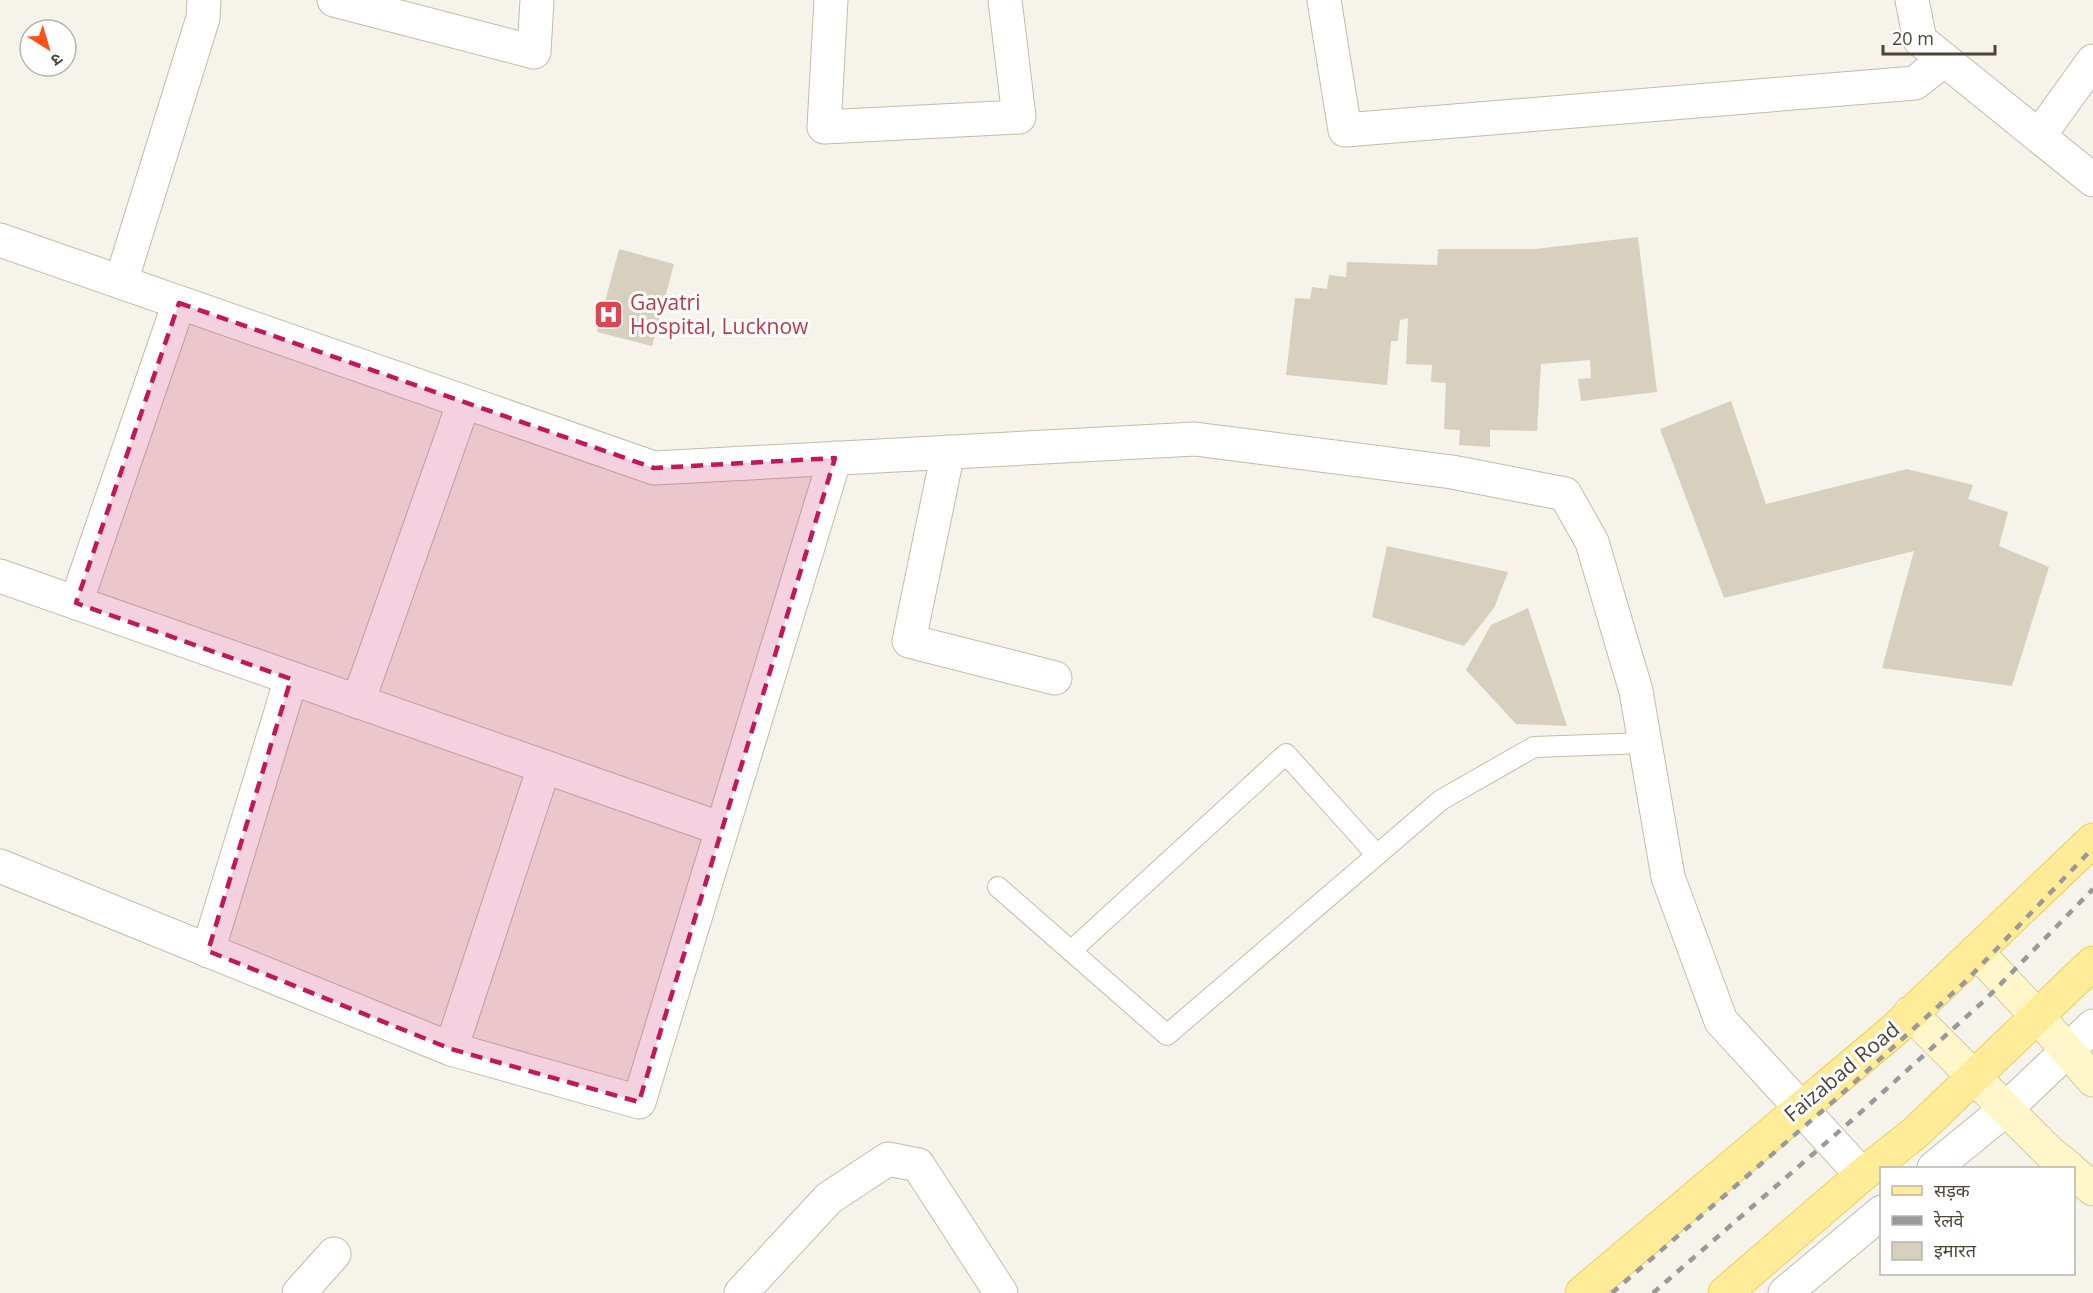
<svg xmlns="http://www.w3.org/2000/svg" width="2093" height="1293" font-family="'Open Sans','Noto Sans Devanagari',sans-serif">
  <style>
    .building { fill: #d8d0be }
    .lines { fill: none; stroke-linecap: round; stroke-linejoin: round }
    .lane-casing { stroke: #c2bcab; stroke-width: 22 }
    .street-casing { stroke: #c2bcab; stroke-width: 35 }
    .secondary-casing { stroke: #d8cd97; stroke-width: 35 }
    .primary-casing { stroke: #ebcf62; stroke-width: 35 }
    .lane { stroke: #fff; stroke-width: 20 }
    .street { stroke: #fff; stroke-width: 33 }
    .secondary { stroke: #fff7ca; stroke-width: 33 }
    .primary { stroke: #ffec99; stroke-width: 33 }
    .rail { stroke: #999; stroke-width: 4.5; stroke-dasharray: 8 8; stroke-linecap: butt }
    .marked { fill: #c2185b; fill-opacity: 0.2; stroke: #c2185b; stroke-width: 4.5; stroke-dasharray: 12 8; stroke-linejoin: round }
    .labels { text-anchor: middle; stroke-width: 6; stroke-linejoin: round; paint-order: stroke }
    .health-label { font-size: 21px; fill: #be3a42; stroke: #fff; text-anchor: start }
    .street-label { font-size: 21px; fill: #4a4537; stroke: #fff }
  </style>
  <rect width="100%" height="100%" fill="#f6f3ea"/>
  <g class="building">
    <path d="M 1638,237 L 1657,392 L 1581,401 L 1578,379 L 1591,378 L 1590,360 L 1541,364 L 1537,431 L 1490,430 L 1490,447 L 1459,445 L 1460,430 L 1444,429 L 1446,383 L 1431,382 L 1432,365 L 1406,364 L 1408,318 L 1400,320 L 1398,341 L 1391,341 L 1387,385 L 1286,375 L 1295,298 L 1310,299 L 1312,287 L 1327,289 L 1329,275 L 1346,277 L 1347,262 L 1437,265 L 1438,249 L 1535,249 Z"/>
    <path d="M 619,249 L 674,264 L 652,346 L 597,332 Z"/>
    <path d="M 1731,401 L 1766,504 L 1907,469 L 1973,485 L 1968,499 L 2008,512 L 1999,546 L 2049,567 L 2012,686 L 1882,668 L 1914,551 L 1724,598 L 1660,429 Z"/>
    <path d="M 1387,546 L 1508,572 L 1494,608 L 1464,646 L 1372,617 Z"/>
    <path d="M 1528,608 L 1567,726 L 1516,724 L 1466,670 L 1491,625 Z"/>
  </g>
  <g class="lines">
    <defs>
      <g id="lane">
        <path d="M 998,887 L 1167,1035 L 1441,800 L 1534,747 L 1645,743"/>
        <path d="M 1071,951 L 1286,754 L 1377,855"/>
      </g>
      <g id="street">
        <path d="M 334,0 L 534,52 L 537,0"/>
        <path d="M 831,0 L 824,127 L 1019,117 L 1005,0"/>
        <path d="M 1324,0 L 1345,130 L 1915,83 L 1944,60"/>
        <path d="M 1912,0 L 1920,40 L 2093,180"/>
        <path d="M 2039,136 L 2093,61"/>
        <path d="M 0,240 L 654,468 L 1195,439 L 1452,472 L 1565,494 L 1592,542 L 1636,691 L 1668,877 L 1721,1021 L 1862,1175"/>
        <path d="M 121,282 L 203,18 L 204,0"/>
        <path d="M 948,452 L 909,641 L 1055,678"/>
        <path d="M 0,576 L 722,829"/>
        <path d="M 76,603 L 179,303"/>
        <path d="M 358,702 L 464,402"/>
        <path d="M 0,866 L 451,1049 L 639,1102 L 835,458"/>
        <path d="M 208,951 L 291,679"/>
        <path d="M 451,1049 L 544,767"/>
        <path d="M 1934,1168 L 2006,1109 L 2093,1026"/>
        <path d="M 299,1293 L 334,1254"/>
        <path d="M 741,1293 L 829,1198 L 888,1159 L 918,1165 L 1001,1293"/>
        <path d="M 1785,1293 L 1882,1212"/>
      </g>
      <g id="secondary">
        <path d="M 1976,951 L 2037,1016 L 2093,1080"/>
        <path d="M 1910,1013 L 2049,1152 L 2069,1168"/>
        <path d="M 2074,1173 L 2093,1189"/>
      </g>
      <g id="primary">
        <path d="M 1582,1293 L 1893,1031 L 2093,840"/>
        <path d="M 1725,1293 L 1862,1175 L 1915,1133 L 2093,963"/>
      </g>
    </defs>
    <use href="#lane" class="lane-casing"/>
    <use href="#street" class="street-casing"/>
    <use href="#secondary" class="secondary-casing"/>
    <use href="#primary" class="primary-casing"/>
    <use href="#lane" class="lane"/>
    <use href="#street" class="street"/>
    <use href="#secondary" class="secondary"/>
    <use href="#primary" class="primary"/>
    <g class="rail">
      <path d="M 1612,1293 L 1836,1099 L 1965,982 L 2093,848"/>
      <path d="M 1653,1293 L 1851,1121 L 1986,999 L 2093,889"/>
    </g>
  </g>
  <path class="marked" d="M 179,303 L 654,468 L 835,458 L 639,1102 L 451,1049 L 208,951 L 291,679 L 76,603 Z"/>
  <defs>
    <symbol id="hospital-square" viewBox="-11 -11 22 22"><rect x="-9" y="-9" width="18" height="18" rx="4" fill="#e0444e" stroke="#fff"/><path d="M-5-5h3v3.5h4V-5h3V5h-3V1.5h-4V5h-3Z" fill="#fff"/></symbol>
  </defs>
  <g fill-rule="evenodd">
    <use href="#hospital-square" x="592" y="298" width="33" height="33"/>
  </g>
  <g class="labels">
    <g class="health-label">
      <text x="630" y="310">Gayatri<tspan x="630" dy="24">Hospital, Lucknow</tspan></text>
    </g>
    <g class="street-label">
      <text transform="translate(1842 1072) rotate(-40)" y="7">Faizabad Road</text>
    </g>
  </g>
  <rect x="1880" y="1167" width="195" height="108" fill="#ffffff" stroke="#b7b5af" stroke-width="1.5"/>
  <rect x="1892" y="1186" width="30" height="9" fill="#ffec99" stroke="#b7b5af" stroke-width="1.5"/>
  <text x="1934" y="1197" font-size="18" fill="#4a4537">सड़क</text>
  <rect x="1892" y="1216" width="30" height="9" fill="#999999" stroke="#b7b5af" stroke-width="1.5"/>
  <text x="1934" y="1227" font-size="18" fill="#4a4537">रेलवे</text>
  <rect x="1892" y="1242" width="30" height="18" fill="#d8d0be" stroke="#b7b5af" stroke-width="1.5"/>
  <text x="1934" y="1257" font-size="18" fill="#4a4537">इमारत</text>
  <g transform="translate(48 48) rotate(143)"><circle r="28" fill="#ffffff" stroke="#b7b5af" stroke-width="1.5"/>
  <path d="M0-4.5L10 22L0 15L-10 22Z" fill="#ff5017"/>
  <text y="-9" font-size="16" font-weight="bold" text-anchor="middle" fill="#4a4537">उ</text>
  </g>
  <path d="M1883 45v9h112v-9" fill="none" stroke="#4a4537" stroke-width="3"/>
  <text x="1892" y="45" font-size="18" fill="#4a4537" stroke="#ffffff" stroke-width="4.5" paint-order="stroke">20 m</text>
</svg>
